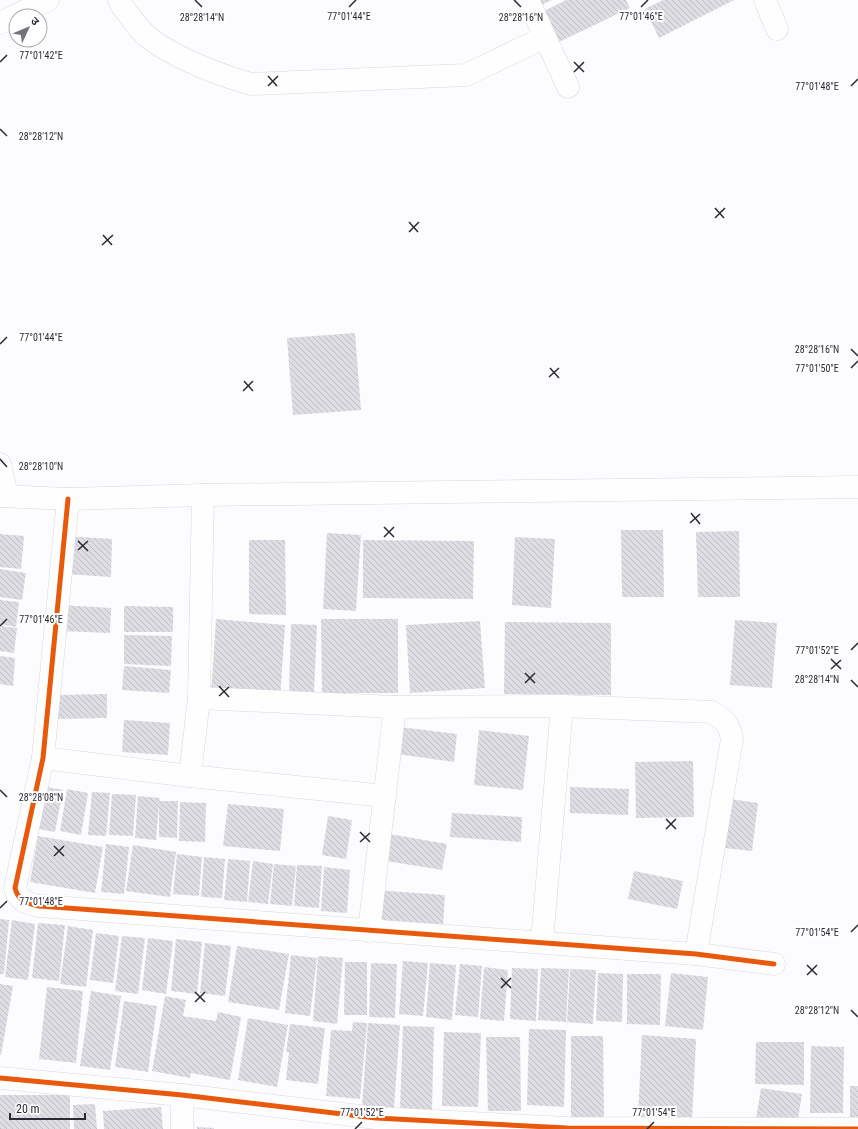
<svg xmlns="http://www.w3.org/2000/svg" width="858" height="1129" font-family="'Roboto Condensed','Noto Sans Devanagari',sans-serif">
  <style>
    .building { fill: url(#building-back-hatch) }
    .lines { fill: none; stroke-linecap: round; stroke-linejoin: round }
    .minor-casing { stroke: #d8d7dd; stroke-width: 23 }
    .minor { stroke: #fffeff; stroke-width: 22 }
    .cycleway-casing { stroke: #fff; stroke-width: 8 }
    .cycleway { stroke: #e8590c; stroke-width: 5 }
    .ticks { fill: none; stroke: #2b2a33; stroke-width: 1.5 }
    .ticks-label { font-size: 10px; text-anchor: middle; fill: #2b2a33; stroke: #fff; stroke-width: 4; stroke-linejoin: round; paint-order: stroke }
  </style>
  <defs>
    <pattern id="building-back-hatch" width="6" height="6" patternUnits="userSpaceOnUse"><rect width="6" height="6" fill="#dedde3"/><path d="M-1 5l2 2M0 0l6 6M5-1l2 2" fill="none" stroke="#bfbec3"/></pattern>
  </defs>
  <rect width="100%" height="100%" fill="#fcfbfe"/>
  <g class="building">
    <path d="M 539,0 L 552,0 L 541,5 Z"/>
    <path d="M 566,0 L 626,0 L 630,8 L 559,42 L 544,11 Z"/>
    <path d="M 663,0 L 734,0 L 659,38 L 645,9 Z"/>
    <path d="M 355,333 L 361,410 L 293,415 L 287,338 Z"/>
    <path d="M 621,530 L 663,530 L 664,597 L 622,597 Z"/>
    <path d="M 739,531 L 740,597 L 698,597 L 696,532 Z"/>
    <path d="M 327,533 L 361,535 L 356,611 L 323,609 Z"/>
    <path d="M 0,534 L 24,536 L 21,569 L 0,567 Z"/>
    <path d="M 66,536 L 112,539 L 111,577 L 65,574 Z"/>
    <path d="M 515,537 L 555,539 L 551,608 L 512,605 Z"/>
    <path d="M 249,540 L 285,540 L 286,615 L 249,614 Z"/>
    <path d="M 363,540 L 474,541 L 473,599 L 363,598 Z"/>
    <path d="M 0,569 L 26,573 L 22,600 L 0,597 Z"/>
    <path d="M 0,600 L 19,602 L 16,627 L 0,624 Z"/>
    <path d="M 63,605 L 111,608 L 110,633 L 62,631 Z"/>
    <path d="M 124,606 L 173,607 L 173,632 L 124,632 Z"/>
    <path d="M 216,619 L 285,625 L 280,699 L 211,694 Z"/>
    <path d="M 321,619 L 398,619 L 398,693 L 322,693 Z"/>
    <path d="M 735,620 L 777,623 L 772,688 L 730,685 Z"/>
    <path d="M 480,621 L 485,688 L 410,693 L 406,625 Z"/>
    <path d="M 505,622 L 611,623 L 611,695 L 504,694 Z"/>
    <path d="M 291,624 L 317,625 L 314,693 L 289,692 Z"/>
    <path d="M 0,626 L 17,628 L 14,653 L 0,651 Z"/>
    <path d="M 124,635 L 172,636 L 171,666 L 124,664 Z"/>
    <path d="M 0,656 L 15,658 L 13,686 L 0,684 Z"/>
    <path d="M 124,666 L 171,670 L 169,693 L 122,690 Z"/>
    <path d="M 107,694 L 107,718 L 54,719 L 54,695 Z"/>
    <path d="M 124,720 L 170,723 L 168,755 L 122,752 Z"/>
    <path d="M 400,727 L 457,734 L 454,762 L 397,754 Z"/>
    <path d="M 479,730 L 529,736 L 523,790 L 474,785 Z"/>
    <path d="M 693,761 L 694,817 L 636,818 L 635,762 Z"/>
    <path d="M 41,786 L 63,790 L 55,832 L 33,828 Z"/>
    <path d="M 570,787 L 629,789 L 628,815 L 570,813 Z"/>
    <path d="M 67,789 L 88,793 L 81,835 L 60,831 Z"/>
    <path d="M 92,792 L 110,793 L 106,836 L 88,835 Z"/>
    <path d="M 112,794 L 136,795 L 133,836 L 109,835 Z"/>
    <path d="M 138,796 L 160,798 L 159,801 L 178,801 L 177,838 L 159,837 L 159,805 L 156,840 L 135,838 Z"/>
    <path d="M 730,799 L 758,803 L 752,851 L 724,848 Z"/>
    <path d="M 180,802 L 206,803 L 205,842 L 179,841 Z"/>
    <path d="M 228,804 L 284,809 L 280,851 L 223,846 Z"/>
    <path d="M 452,813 L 522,817 L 521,842 L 450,837 Z"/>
    <path d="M 328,816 L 352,820 L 346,859 L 322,855 Z"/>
    <path d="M 384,833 L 447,844 L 442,870 L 380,860 Z"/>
    <path d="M 38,836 L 103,847 L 95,893 L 30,882 Z"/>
    <path d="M 106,844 L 129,847 L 124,894 L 101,892 Z"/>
    <path d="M 133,845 L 176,852 L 170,897 L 126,891 Z"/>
    <path d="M 177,854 L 202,857 L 199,896 L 173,894 Z"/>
    <path d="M 204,857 L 225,859 L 222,898 L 201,897 Z"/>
    <path d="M 228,859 L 250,861 L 247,902 L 224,900 Z"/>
    <path d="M 253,861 L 273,864 L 268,904 L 248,902 Z"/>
    <path d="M 274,864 L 296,866 L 292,906 L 270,904 Z"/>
    <path d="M 297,865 L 322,866 L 319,908 L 294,906 Z"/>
    <path d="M 324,867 L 350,870 L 347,913 L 321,911 Z"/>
    <path d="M 634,871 L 683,881 L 677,909 L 628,899 Z"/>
    <path d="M 375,890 L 445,895 L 443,927 L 372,921 Z"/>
    <path d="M 0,919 L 9,920 L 4,974 L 0,974 Z"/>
    <path d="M 12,920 L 35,924 L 28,980 L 5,977 Z"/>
    <path d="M 38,923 L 65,925 L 59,981 L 32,978 Z"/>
    <path d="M 68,926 L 93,930 L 86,987 L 60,984 Z"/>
    <path d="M 96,933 L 119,936 L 113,983 L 90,980 Z"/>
    <path d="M 122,936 L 145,938 L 138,994 L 115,991 Z"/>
    <path d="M 148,938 L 173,941 L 166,994 L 142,990 Z"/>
    <path d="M 176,939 L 202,942 L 197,994 L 171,991 Z"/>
    <path d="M 205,943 L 231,946 L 225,996 L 200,993 Z"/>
    <path d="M 237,946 L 289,954 L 279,1010 L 228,1002 Z"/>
    <path d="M 291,955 L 317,958 L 310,1016 L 285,1013 Z"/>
    <path d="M 318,956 L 343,958 L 337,1024 L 313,1021 Z"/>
    <path d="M 403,961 L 428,963 L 423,1016 L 399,1014 Z"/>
    <path d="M 345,962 L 367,962 L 367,1015 L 344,1015 Z"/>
    <path d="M 371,963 L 397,964 L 395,1018 L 369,1017 Z"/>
    <path d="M 430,963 L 456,965 L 452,1020 L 426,1017 Z"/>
    <path d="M 460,964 L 482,966 L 478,1017 L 455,1015 Z"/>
    <path d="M 484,967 L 508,970 L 504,1021 L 480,1019 Z"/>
    <path d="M 512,968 L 538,969 L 536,1021 L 510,1019 Z"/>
    <path d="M 541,968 L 569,969 L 566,1022 L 538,1020 Z"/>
    <path d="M 570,969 L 596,970 L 593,1024 L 567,1022 Z"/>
    <path d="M 598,973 L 623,974 L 622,1022 L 596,1021 Z"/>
    <path d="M 671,973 L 708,977 L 703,1030 L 665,1026 Z"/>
    <path d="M 627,974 L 661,974 L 660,1025 L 627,1024 Z"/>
    <path d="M 0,984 L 13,986 L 1,1055 L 0,1055 Z"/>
    <path d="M 47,987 L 83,991 L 76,1063 L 39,1059 Z"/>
    <path d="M 91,991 L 121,996 L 110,1070 L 80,1066 Z"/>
    <path d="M 165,996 L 186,1000 L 183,1016 L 216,1021 L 218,1012 L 241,1017 L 230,1080 L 191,1073 L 190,1078 L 152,1071 Z"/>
    <path d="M 124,1001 L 157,1006 L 148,1072 L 115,1067 Z"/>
    <path d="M 248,1018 L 288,1025 L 277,1087 L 238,1080 Z"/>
    <path d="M 353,1022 L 367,1023 L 360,1099 L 326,1096 L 331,1030 L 352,1031 Z"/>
    <path d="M 368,1023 L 400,1025 L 394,1108 L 362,1106 Z"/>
    <path d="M 290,1024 L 325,1028 L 318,1084 L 286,1080 L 289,1052 L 286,1052 Z"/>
    <path d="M 403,1026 L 434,1027 L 432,1110 L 400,1109 Z"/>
    <path d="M 529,1029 L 566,1030 L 564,1107 L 527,1105 Z"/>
    <path d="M 444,1032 L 481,1033 L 478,1107 L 442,1106 Z"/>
    <path d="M 642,1035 L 696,1039 L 692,1121 L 638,1118 Z"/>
    <path d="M 571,1036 L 603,1036 L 604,1117 L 571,1118 Z"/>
    <path d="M 486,1037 L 520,1037 L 521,1111 L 488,1111 Z"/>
    <path d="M 756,1042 L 804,1042 L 804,1085 L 755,1084 Z"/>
    <path d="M 811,1046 L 844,1047 L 843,1113 L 810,1113 Z"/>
    <rect x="850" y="1086" width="8" height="31"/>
    <path d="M 761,1088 L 802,1094 L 797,1125 L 756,1119 Z"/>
    <rect x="0" y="1095" width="70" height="34"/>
    <path d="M 95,1104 L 97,1129 L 74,1129 L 73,1105 Z"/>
    <path d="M 161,1107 L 163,1129 L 104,1129 L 103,1111 Z"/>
    <path d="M 197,1127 L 214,1128 L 214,1129 L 197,1129 Z"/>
  </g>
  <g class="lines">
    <defs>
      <g id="minor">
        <path d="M 119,0 L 122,6 C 130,16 138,29 148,37 C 176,59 217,74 251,84 L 466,75 L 545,37"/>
        <path d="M 528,0 L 568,87"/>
        <path d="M 765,0 L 777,29"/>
        <path d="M 0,23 L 48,0"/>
        <path d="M 0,464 L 7,496"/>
        <path d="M 0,496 L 68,499 L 203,495 L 858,487"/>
        <path d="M 68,499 L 43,758 L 15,888 C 18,901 27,903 39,906 L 696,954 L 774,964"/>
        <path d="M 199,698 L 395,707 L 562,706 L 712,712 C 724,720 730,725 732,739 L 696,954"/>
        <path d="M 43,758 L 190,776 L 385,796"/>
        <path d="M 190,776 L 199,698 L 203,495"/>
        <path d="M 369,931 L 395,707"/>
        <path d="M 542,942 L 562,706"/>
        <path d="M 0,1078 L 182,1095 L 376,1118 L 567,1128 L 858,1129"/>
        <path d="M 182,1095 L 182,1129"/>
      </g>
    </defs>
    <use href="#minor" class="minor-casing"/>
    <use href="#minor" class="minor"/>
    <defs>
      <g id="cycleway">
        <path d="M 68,499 L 43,758 L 15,888 C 18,901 27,903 39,906 L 696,954 L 774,964"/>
        <path d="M 0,1078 L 182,1095 L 376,1118 L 567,1128 L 858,1129"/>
      </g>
    </defs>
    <use href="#cycleway" class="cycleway-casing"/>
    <use href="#cycleway" class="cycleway"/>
  </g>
  <path class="ticks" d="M 195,0 L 202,7M 514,0 L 521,7M 349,7 L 356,0M 641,7 L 648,0M 0,62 L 7,55M 574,62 L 584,72M 574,72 L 584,62M 268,76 L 277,86M 268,86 L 278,76M 851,86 L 858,79M 0,129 L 7,136M 715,208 L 724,218M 715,218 L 725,208M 409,222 L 418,232M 409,232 L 419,222M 103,235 L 112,245M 102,245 L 113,235M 0,344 L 7,337M 851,349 L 858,356M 550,368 L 559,378M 851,368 L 858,361M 549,377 L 559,368M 244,381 L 253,391M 243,391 L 253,381M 0,459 L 7,467M 691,513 L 700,524M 690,523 L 700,514M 384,527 L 394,537M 384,537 L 394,527M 78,541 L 88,551M 78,550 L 88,541M 0,626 L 7,619M 851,650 L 858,643M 831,659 L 841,669M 831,669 L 841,660M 525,673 L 535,683M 851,680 L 858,687M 525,683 L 535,673M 219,686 L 229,697M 219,696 L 229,687M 0,790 L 7,797M 666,819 L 676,829M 666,829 L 676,819M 360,832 L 370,842M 360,842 L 370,833M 54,846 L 64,856M 54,856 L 64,846M 0,908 L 7,901M 851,932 L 858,925M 807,965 L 817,975M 807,975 L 817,965M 501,978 L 511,988M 501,988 L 511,978M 195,992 L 205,1002M 195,1002 L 205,992M 851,1010 L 858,1017M 355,1129 L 362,1122M 647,1129 L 654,1122"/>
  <g class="ticks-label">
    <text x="349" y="20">77°01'44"E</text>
    <text x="641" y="20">77°01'46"E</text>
    <text x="202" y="21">28°28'14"N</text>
    <text x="521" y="21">28°28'16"N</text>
    <text x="41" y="59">77°01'42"E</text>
    <text x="817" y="90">77°01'48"E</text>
    <text x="41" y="140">28°28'12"N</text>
    <text x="41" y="341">77°01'44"E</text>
    <text x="817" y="353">28°28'16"N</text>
    <text x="817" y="372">77°01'50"E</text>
    <text x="41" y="470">28°28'10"N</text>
    <text x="41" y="623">77°01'46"E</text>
    <text x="817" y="654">77°01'52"E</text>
    <text x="817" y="683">28°28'14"N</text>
    <text x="41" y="801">28°28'08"N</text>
    <text x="41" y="905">77°01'48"E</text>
    <text x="817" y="936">77°01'54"E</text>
    <text x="817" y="1014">28°28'12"N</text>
    <text x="362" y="1116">77°01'52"E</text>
    <text x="654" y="1116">77°01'54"E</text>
  </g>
  <g transform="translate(28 28) rotate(46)"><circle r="19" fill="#ffffff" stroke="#aaaaad"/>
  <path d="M0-3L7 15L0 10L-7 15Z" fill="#74737a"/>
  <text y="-6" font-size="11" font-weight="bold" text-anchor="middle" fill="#2b2a33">उ</text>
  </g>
  <path d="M10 1113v6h75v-6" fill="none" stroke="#2b2a33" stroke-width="2"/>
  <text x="16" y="1113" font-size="12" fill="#2b2a33" stroke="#ffffff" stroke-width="3" paint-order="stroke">20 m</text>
</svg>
